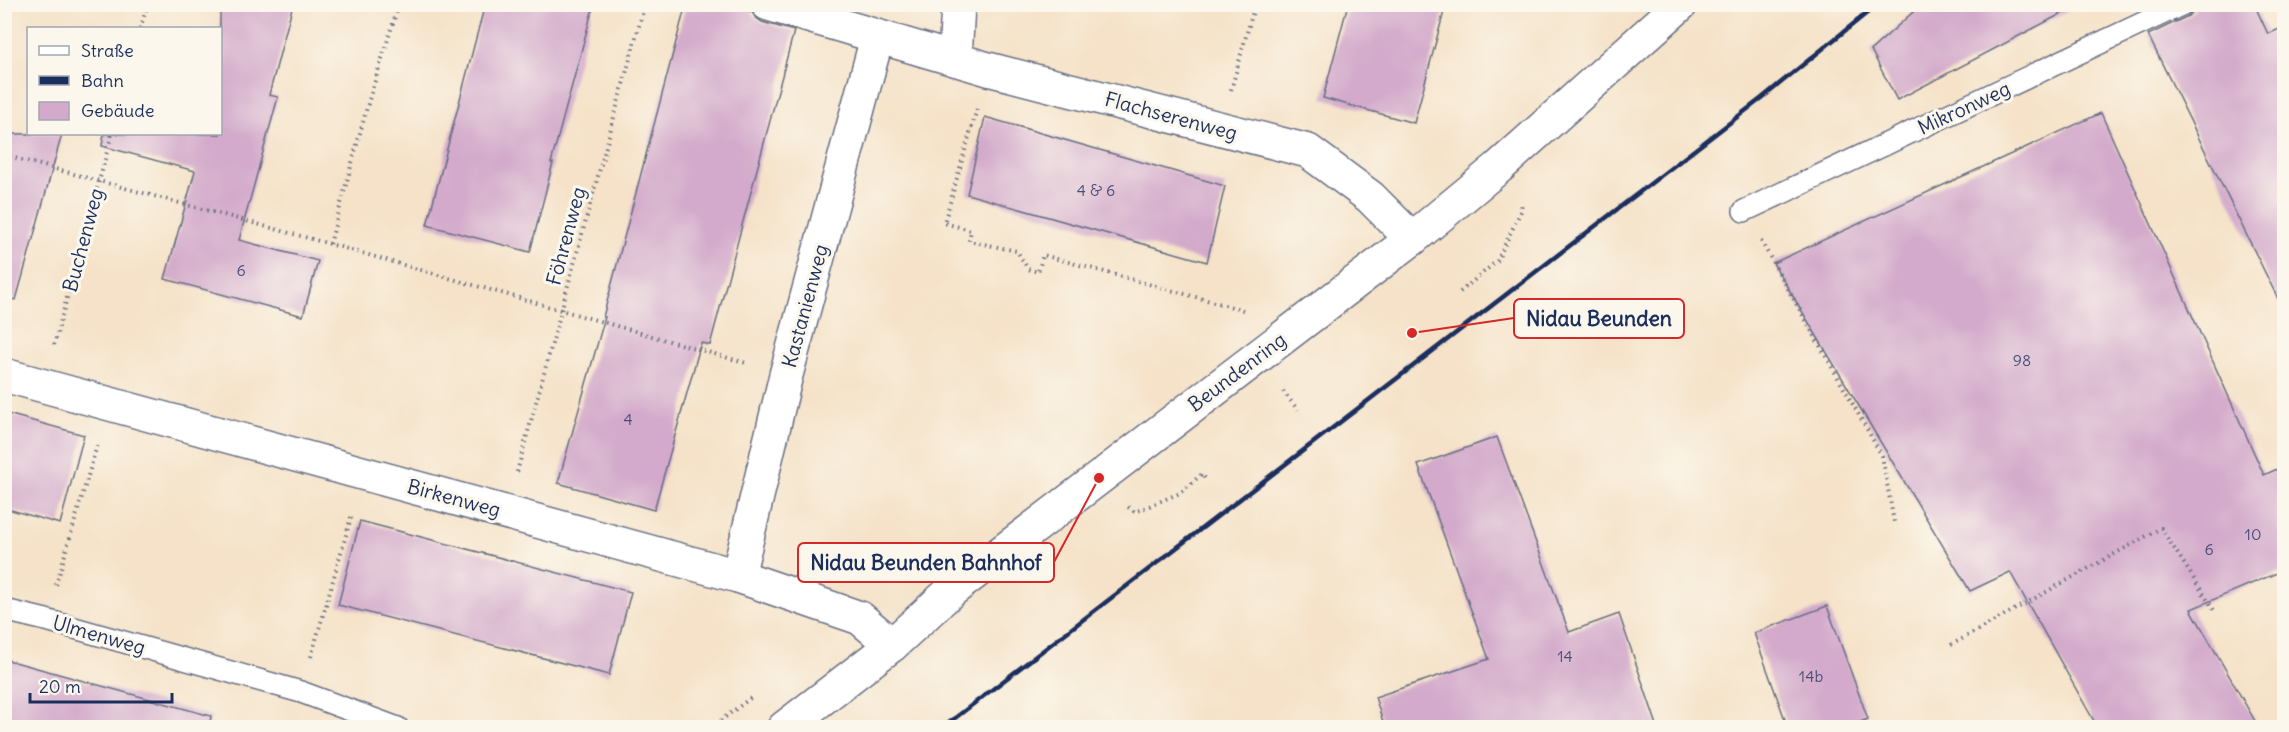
<svg xmlns="http://www.w3.org/2000/svg" width="2289" height="732" font-family="Delius,sans-serif">
  <style>
    .building { fill: #d3aacb }
    .lines { fill: none; stroke-linecap: round; stroke-linejoin: round }
    .service-casing { stroke: #676e83; stroke-width: 24 }
    .minor-casing { stroke: #676e83; stroke-width: 36 }
    .path { stroke: #676e83; stroke-width: 4; stroke-dasharray: 1.5 4.5; stroke-linecap: butt }
    .service { stroke: #fff; stroke-width: 21 }
    .minor { stroke: #fff; stroke-width: 33 }
    .rail { stroke: #1b2f5e; stroke-width: 4.5 }
    .labels { text-anchor: middle; stroke-width: 6; stroke-linejoin: round; paint-order: stroke }
    .number-label { font-size: 16px; fill: #494e79 }
    .street-label { font-size: 20px; fill: #1b2f5e; stroke: #fbf7ec }
    .leader { fill: none; stroke: #d62828; stroke-width: 2 }
    .callout-dot { fill: #d62828; stroke: #fbf7ec; stroke-width: 2 }
    .callout { fill: #fbf7ec; stroke: #d62828; stroke-width: 2 }
    .callout-label { font-size: 21px; text-anchor: middle; font-weight: bold; fill: #1b2f5e }
  </style>
  <rect width="100%" height="100%" fill="#fbf7ec"/>
  <filter id="ink" filterUnits="userSpaceOnUse"><feTurbulence type="fractalNoise" baseFrequency=".0167" numOctaves="2"/><feDisplacementMap in="SourceGraphic" scale="12" xChannelSelector="R" yChannelSelector="G"/><feConvolveMatrix kernelMatrix="1 2 1 2 8 2 1 2 1" color-interpolation-filters="sRGB"/></filter>
  <filter id="wash" filterUnits="userSpaceOnUse"><feTurbulence type="fractalNoise" baseFrequency=".008" numOctaves="4" result="noise"/><feDisplacementMap in="SourceGraphic" scale="24" xChannelSelector="R" yChannelSelector="G"/><feGaussianBlur stdDeviation="1.35" result="paint"/><feColorMatrix in="noise" values="0 0 0 0 0 0 0 0 0 0 0 0 0 0 0 0 0 1.4 0 .05"/><feComposite in="paint" operator="in"/></filter>
  <g filter="url(#wash)">
    <rect width="100%" height="100%" fill="#f5e2c8"/>
    <g id="blocks">
      <g class="building">
        <path d="M 220,4 L 293,4 L 269,95 L 278,97 L 239,240 L 318,261 L 303,316 L 165,279 L 195,171 L 102,146 L 104,134 L 220,134 Z"/>
        <path d="M 485,4 L 594,4 L 551,163 L 553,163 L 530,252 L 427,225 Z"/>
        <path d="M 686,4 L 723,4 L 752,12 L 755,17 L 762,22 L 794,31 L 710,345 L 701,343 L 654,510 L 558,483 L 605,317 L 603,317 Z"/>
        <path d="M 1348,4 L 1446,4 L 1414,123 L 1323,98 Z"/>
        <path d="M 1922,4 L 2080,4 L 1897,100 L 1871,50 Z"/>
        <path d="M 2196,4 L 2254,4 L 2268,34 L 2284,27 L 2284,311 L 2148,35 L 2188,16 L 2194,11 Z"/>
        <path d="M 2101,113 L 2264,475 L 2284,466 L 2284,570 L 2191,609 L 2259,728 L 2098,728 L 2010,572 L 1970,591 L 1773,263 Z"/>
        <path d="M 985,117 L 1225,186 L 1207,262 L 967,194 Z"/>
        <path d="M 4,134 L 62,134 L 16,300 L 4,298 Z"/>
        <path d="M 4,413 L 84,435 L 60,524 L 4,508 Z"/>
        <path d="M 1497,437 L 1569,632 L 1619,614 L 1658,728 L 1385,728 L 1375,697 L 1489,659 L 1418,465 Z"/>
        <path d="M 360,521 L 631,592 L 609,675 L 338,605 Z"/>
        <path d="M 1827,606 L 1868,719 L 1846,728 L 1788,728 L 1754,633 Z"/>
        <path d="M 4,659 L 211,716 L 209,728 L 4,728 Z"/>
      </g>
    </g>
  </g>
  <g filter="url(#ink)">
    <use href="#blocks" fill-opacity="0" stroke="#676e83" stroke-width="1.5"/>
    <g class="lines">
      <defs>
        <g id="service">
          <path d="M 1744,211 L 2183,4"/>
          <path d="M 4,610 L 46,620 L 301,692 L 398,728"/>
        </g>
        <g id="minor">
          <path d="M 768,4 L 988,69 L 1308,151 L 1370,197 L 1412,239"/>
          <path d="M 955,59 L 958,4"/>
          <path d="M 4,375 L 738,576 L 860,618 L 892,645"/>
          <path d="M 738,576 L 786,375 L 877,38"/>
          <path d="M 784,728 L 892,645 L 951,591 L 1412,239 L 1499,167 L 1681,4"/>
        </g>
      </defs>
      <use href="#service" class="service-casing"/>
      <use href="#minor" class="minor-casing"/>
      <g class="path">
        <path d="M 140,28 L 148,4"/>
        <path d="M 1231,90 L 1255,4"/>
        <path d="M 977,109 L 944,223 L 971,230 L 969,241 L 1017,251 L 1028,269 L 1038,272 L 1043,255 L 1243,310"/>
        <path d="M 4,155 L 330,244 L 746,363"/>
        <path d="M 1761,241 L 1882,456 L 1894,522"/>
        <path d="M 330,244 L 369,100 L 399,4"/>
        <path d="M 1460,292 L 1497,261 L 1521,211 L 1522,202"/>
        <path d="M 54,345 L 112,134"/>
        <path d="M 1283,391 L 1298,410"/>
        <path d="M 517,472 L 645,4"/>
        <path d="M 1128,507 L 1135,512 L 1180,493 L 1202,474 L 1206,480"/>
        <path d="M 861,571 L 897,581"/>
        <path d="M 56,585 L 98,442"/>
        <path d="M 1951,645 L 2161,528 L 2214,610"/>
        <path d="M 311,657 L 352,514"/>
        <path d="M 711,728 L 753,696"/>
      </g>
      <use href="#service" class="service"/>
      <use href="#minor" class="minor"/>
      <path class="rail" d="M 942,728 L 1762,98 L 1878,4"/>
    </g>
  </g>
  <g class="labels">
    <g class="number-label">
      <text x="1096" y="196">4 &amp; 6</text>
      <text x="241" y="276">6</text>
      <text x="2022" y="366">98</text>
      <text x="628" y="425">4</text>
      <text x="2253" y="540">10</text>
      <text x="2209" y="555">6</text>
      <text x="1565" y="662">14</text>
      <text x="1811" y="682">14b</text>
    </g>
    <g class="street-label">
      <text transform="translate(1964 108) rotate(-25)" y="7">Mikronweg</text>
      <text transform="translate(1171 116) rotate(15)" y="7">Flachserenweg</text>
      <text transform="translate(566 236) rotate(-75)" y="7">Föhrenweg</text>
      <text transform="translate(83 240) rotate(-75)" y="7">Buchenweg</text>
      <text transform="translate(805 306) rotate(-75)" y="7">Kastanienweg</text>
      <text transform="translate(1237 372) rotate(-37)" y="7">Beundenring</text>
      <text transform="translate(454 498) rotate(15)" y="7">Birkenweg</text>
      <text transform="translate(99 635) rotate(16)" y="7">Ulmenweg</text>
    </g>
  </g>
  <path class="leader" d="M1412 333L1514 318M1099 478L1054 562"/>
  <g class="callout-dot">
    <circle cx="1412" cy="333" r="6"/>
    <circle cx="1099" cy="478" r="6"/>
  </g>
  <g class="callout">
    <rect x="1514" y="299" width="170" height="39" rx="6"/>
    <rect x="798" y="543" width="256" height="39" rx="6"/>
  </g>
  <g class="callout-label">
    <text x="1599" y="326">Nidau Beunden</text>
    <text x="926" y="570">Nidau Beunden Bahnhof</text>
  </g>
  <rect width="2289" height="732" fill="none" stroke="#fbf7ec" stroke-width="24"/>
  <rect x="27" y="27" width="195" height="108" fill="#fbf7ec" stroke="#a1a7b3" stroke-width="1.5"/>
  <rect x="39" y="46" width="30" height="9" fill="#ffffff" stroke="#a1a7b3" stroke-width="1.5"/>
  <text x="81" y="57" font-size="18" fill="#1b2f5e">Straße</text>
  <rect x="39" y="76" width="30" height="9" fill="#1b2f5e" stroke="#a1a7b3" stroke-width="1.5"/>
  <text x="81" y="87" font-size="18" fill="#1b2f5e">Bahn</text>
  <rect x="39" y="102" width="30" height="18" fill="#d3aacb" stroke="#a1a7b3" stroke-width="1.5"/>
  <text x="81" y="117" font-size="18" fill="#1b2f5e">Gebäude</text>
  <path d="M30 693v9h142v-9" fill="none" stroke="#1b2f5e" stroke-width="3"/>
  <text x="39" y="693" font-size="18" fill="#1b2f5e" stroke="#fbf7ec" stroke-width="4.5" paint-order="stroke">20 m</text>
</svg>
